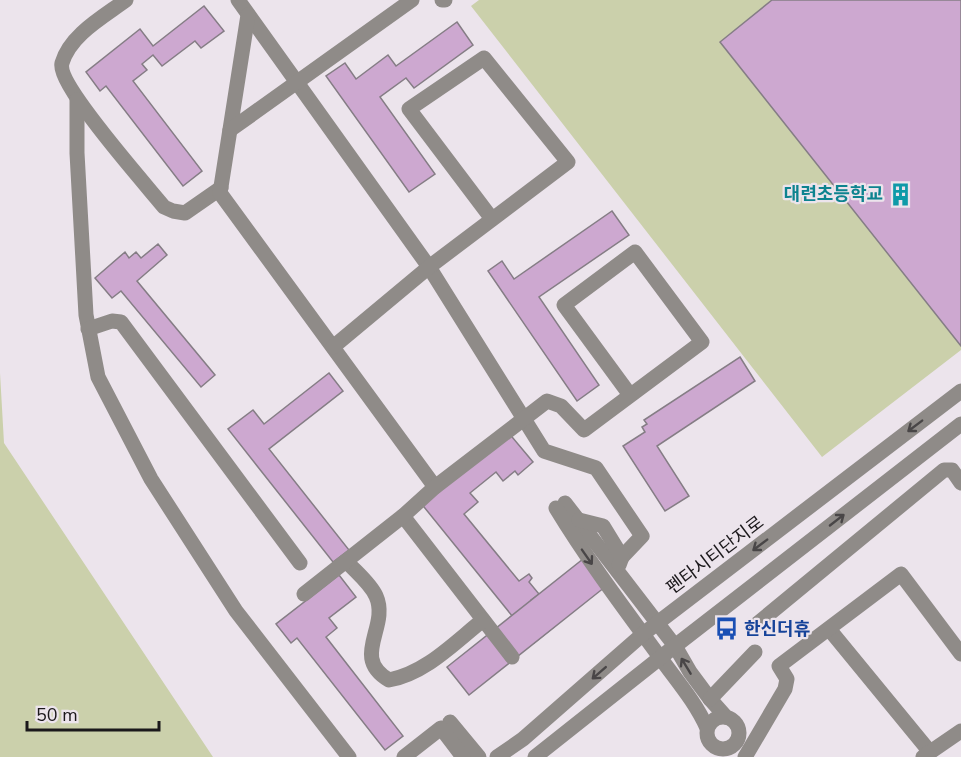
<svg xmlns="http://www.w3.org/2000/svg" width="961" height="757" font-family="'Nunito Sans','Noto Sans KR',sans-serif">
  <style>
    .green { fill: #cbd0ab }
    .building { fill: #cda8d0; stroke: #857d85; stroke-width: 1.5 }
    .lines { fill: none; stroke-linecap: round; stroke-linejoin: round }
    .minor { stroke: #8f8b88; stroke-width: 15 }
    .oneway { stroke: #494647 }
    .labels { text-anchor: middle; stroke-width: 4.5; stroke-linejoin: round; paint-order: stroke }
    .culture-label { font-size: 18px; font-weight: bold; fill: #0d838f; stroke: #ece4ec; text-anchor: end }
    .street-label { font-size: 18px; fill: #1b181b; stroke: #ece4ec }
    .transit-label { font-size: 18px; font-weight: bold; fill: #164399; stroke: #ece4ec; text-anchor: start }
  </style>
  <rect width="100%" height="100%" fill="#ece4ec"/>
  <g class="green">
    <path d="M 479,0 L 772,0 L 720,42 L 961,346 L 961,350 L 822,457 L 471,6 Z"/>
    <path d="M 0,373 L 4,443 L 213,757 L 0,757 Z"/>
  </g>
  <g class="building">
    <path d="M 772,0 L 961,0 L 961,346 L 720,42 Z"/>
    <path d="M 204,6 L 224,31 L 201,48 L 195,41 L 162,66 L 153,55 L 142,64 L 147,70 L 133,81 L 202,171 L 183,186 L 106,86 L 100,91 L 86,72 L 140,29 L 153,46 Z"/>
    <path d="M 457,22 L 473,45 L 414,88 L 406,78 L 380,97 L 435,174 L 409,192 L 326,76 L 345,63 L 356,79 L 388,55 L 396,66 Z"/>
    <path d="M 612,211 L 629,235 L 539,297 L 599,385 L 577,401 L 488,271 L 502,261 L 514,279 Z"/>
    <path d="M 158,244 L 167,255 L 137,281 L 215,375 L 201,387 L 121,291 L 112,298 L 95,278 L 125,252 L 129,258 L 136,252 L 141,258 Z"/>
    <path d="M 740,357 L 755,381 L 657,446 L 689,496 L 665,511 L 623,446 L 645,432 L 642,427 L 647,424 L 644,420 Z"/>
    <path d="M 329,373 L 343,391 L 269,449 L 349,550 L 333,562 L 228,429 L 253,410 L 264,424 Z"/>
    <path d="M 507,431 L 533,462 L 518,475 L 515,471 L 503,481 L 496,472 L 470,493 L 478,502 L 464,514 L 519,581 L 529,574 L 532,578 L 529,582 L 539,594 L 531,600 L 554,627 L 534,643 L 420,502 Z"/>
    <path d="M 583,559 L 605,587 L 469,695 L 447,667 Z"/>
    <path d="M 339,575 L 356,597 L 329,618 L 337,628 L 326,637 L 403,736 L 385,750 L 297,638 L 291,643 L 276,624 Z"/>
  </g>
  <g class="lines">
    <g class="minor">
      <path d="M 126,0 C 103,17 70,35 62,63 C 56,84 147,186 164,207 L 173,211 L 185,213 L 221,188"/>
      <path d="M 238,0 L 429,267 L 544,451 L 596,468 L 642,536 L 622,557"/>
      <path d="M 442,0 L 445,0"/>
      <path d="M 248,15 L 220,193 L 435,487"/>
      <path d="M 77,100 L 77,153 L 86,315 L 98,377 L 151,479 L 236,611 L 349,757"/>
      <path d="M 230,130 L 412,0"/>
      <path d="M 88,329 L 112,321 L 121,322 L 300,563"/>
      <path d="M 333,347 L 429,267 L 568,162 L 484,58 L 409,109 L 492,219"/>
      <path d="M 565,503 L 675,646 L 690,672 L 710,699 L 726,717"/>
      <path d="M 556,508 C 587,559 623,607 659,656 C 676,680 695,701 707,728"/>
      <path d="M 403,516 L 512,657"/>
      <path d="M 579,520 L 603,526 L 622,557 L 619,565"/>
      <path d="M 346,561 C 356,572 370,583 376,596 C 390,627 350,657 389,680 C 426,673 454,643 483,620"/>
      <path d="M 304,594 L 403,516 L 435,487 L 547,401 L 561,406 L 584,430 L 702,342 L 635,252 L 564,305 L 630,395"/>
      <path d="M 752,628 L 944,470 L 952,470 L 961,483"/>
      <path d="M 829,629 L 930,752"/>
      <path d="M 710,699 L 755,652"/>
      <circle cx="723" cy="733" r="16"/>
      <path d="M 450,722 L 479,757"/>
      <path d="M 404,757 L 441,728 L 463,757"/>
      <path d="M 497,757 L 523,739 L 643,634 L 961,391"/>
      <path d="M 535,757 L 675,646 L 961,424"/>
      <path d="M 745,757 L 785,689 L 787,679 L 779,666 L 901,574 L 961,654"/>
      <path d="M 923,757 L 961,731"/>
    </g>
  </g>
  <defs><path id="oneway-shaft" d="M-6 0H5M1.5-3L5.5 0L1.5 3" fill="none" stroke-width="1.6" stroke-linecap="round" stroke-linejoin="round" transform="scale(1.5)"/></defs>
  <g class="oneway">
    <use href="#oneway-shaft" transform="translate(915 426) rotate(143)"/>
    <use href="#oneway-shaft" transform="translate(837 520) rotate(-38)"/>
    <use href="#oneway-shaft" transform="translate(760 545) rotate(143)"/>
    <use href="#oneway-shaft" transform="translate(587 557) rotate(55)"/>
    <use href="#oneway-shaft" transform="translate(686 666) rotate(-121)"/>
    <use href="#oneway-shaft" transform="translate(599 673) rotate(139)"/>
  </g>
  <defs>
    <symbol id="building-bare" viewBox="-9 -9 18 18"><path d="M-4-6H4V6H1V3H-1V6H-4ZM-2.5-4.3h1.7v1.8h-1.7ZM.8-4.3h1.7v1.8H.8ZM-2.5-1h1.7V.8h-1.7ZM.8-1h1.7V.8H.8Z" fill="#0f9aa8" stroke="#ece4ec" stroke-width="2.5" paint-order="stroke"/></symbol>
    <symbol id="bus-bare" viewBox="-9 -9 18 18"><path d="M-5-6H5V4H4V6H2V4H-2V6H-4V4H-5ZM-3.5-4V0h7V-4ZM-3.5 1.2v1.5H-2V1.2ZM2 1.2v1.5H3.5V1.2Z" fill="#1a4fb4" stroke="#ece4ec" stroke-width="2.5" paint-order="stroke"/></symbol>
  </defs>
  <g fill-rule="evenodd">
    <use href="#building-bare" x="884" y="178" width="33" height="33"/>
    <use href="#bus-bare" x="710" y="612" width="33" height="33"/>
  </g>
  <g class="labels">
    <g class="culture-label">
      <text x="883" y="200">대련초등학교</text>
    </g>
    <g class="street-label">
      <text transform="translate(715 555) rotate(-37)" y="6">펜타시티단지로</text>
    </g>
    <g class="transit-label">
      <text x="744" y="635">한신더휴</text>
    </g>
  </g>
  <path d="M27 721v9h132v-9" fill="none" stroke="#1b181b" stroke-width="3"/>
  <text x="36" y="721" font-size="18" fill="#1b181b" stroke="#ece4ec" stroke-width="4.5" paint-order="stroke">50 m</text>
</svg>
